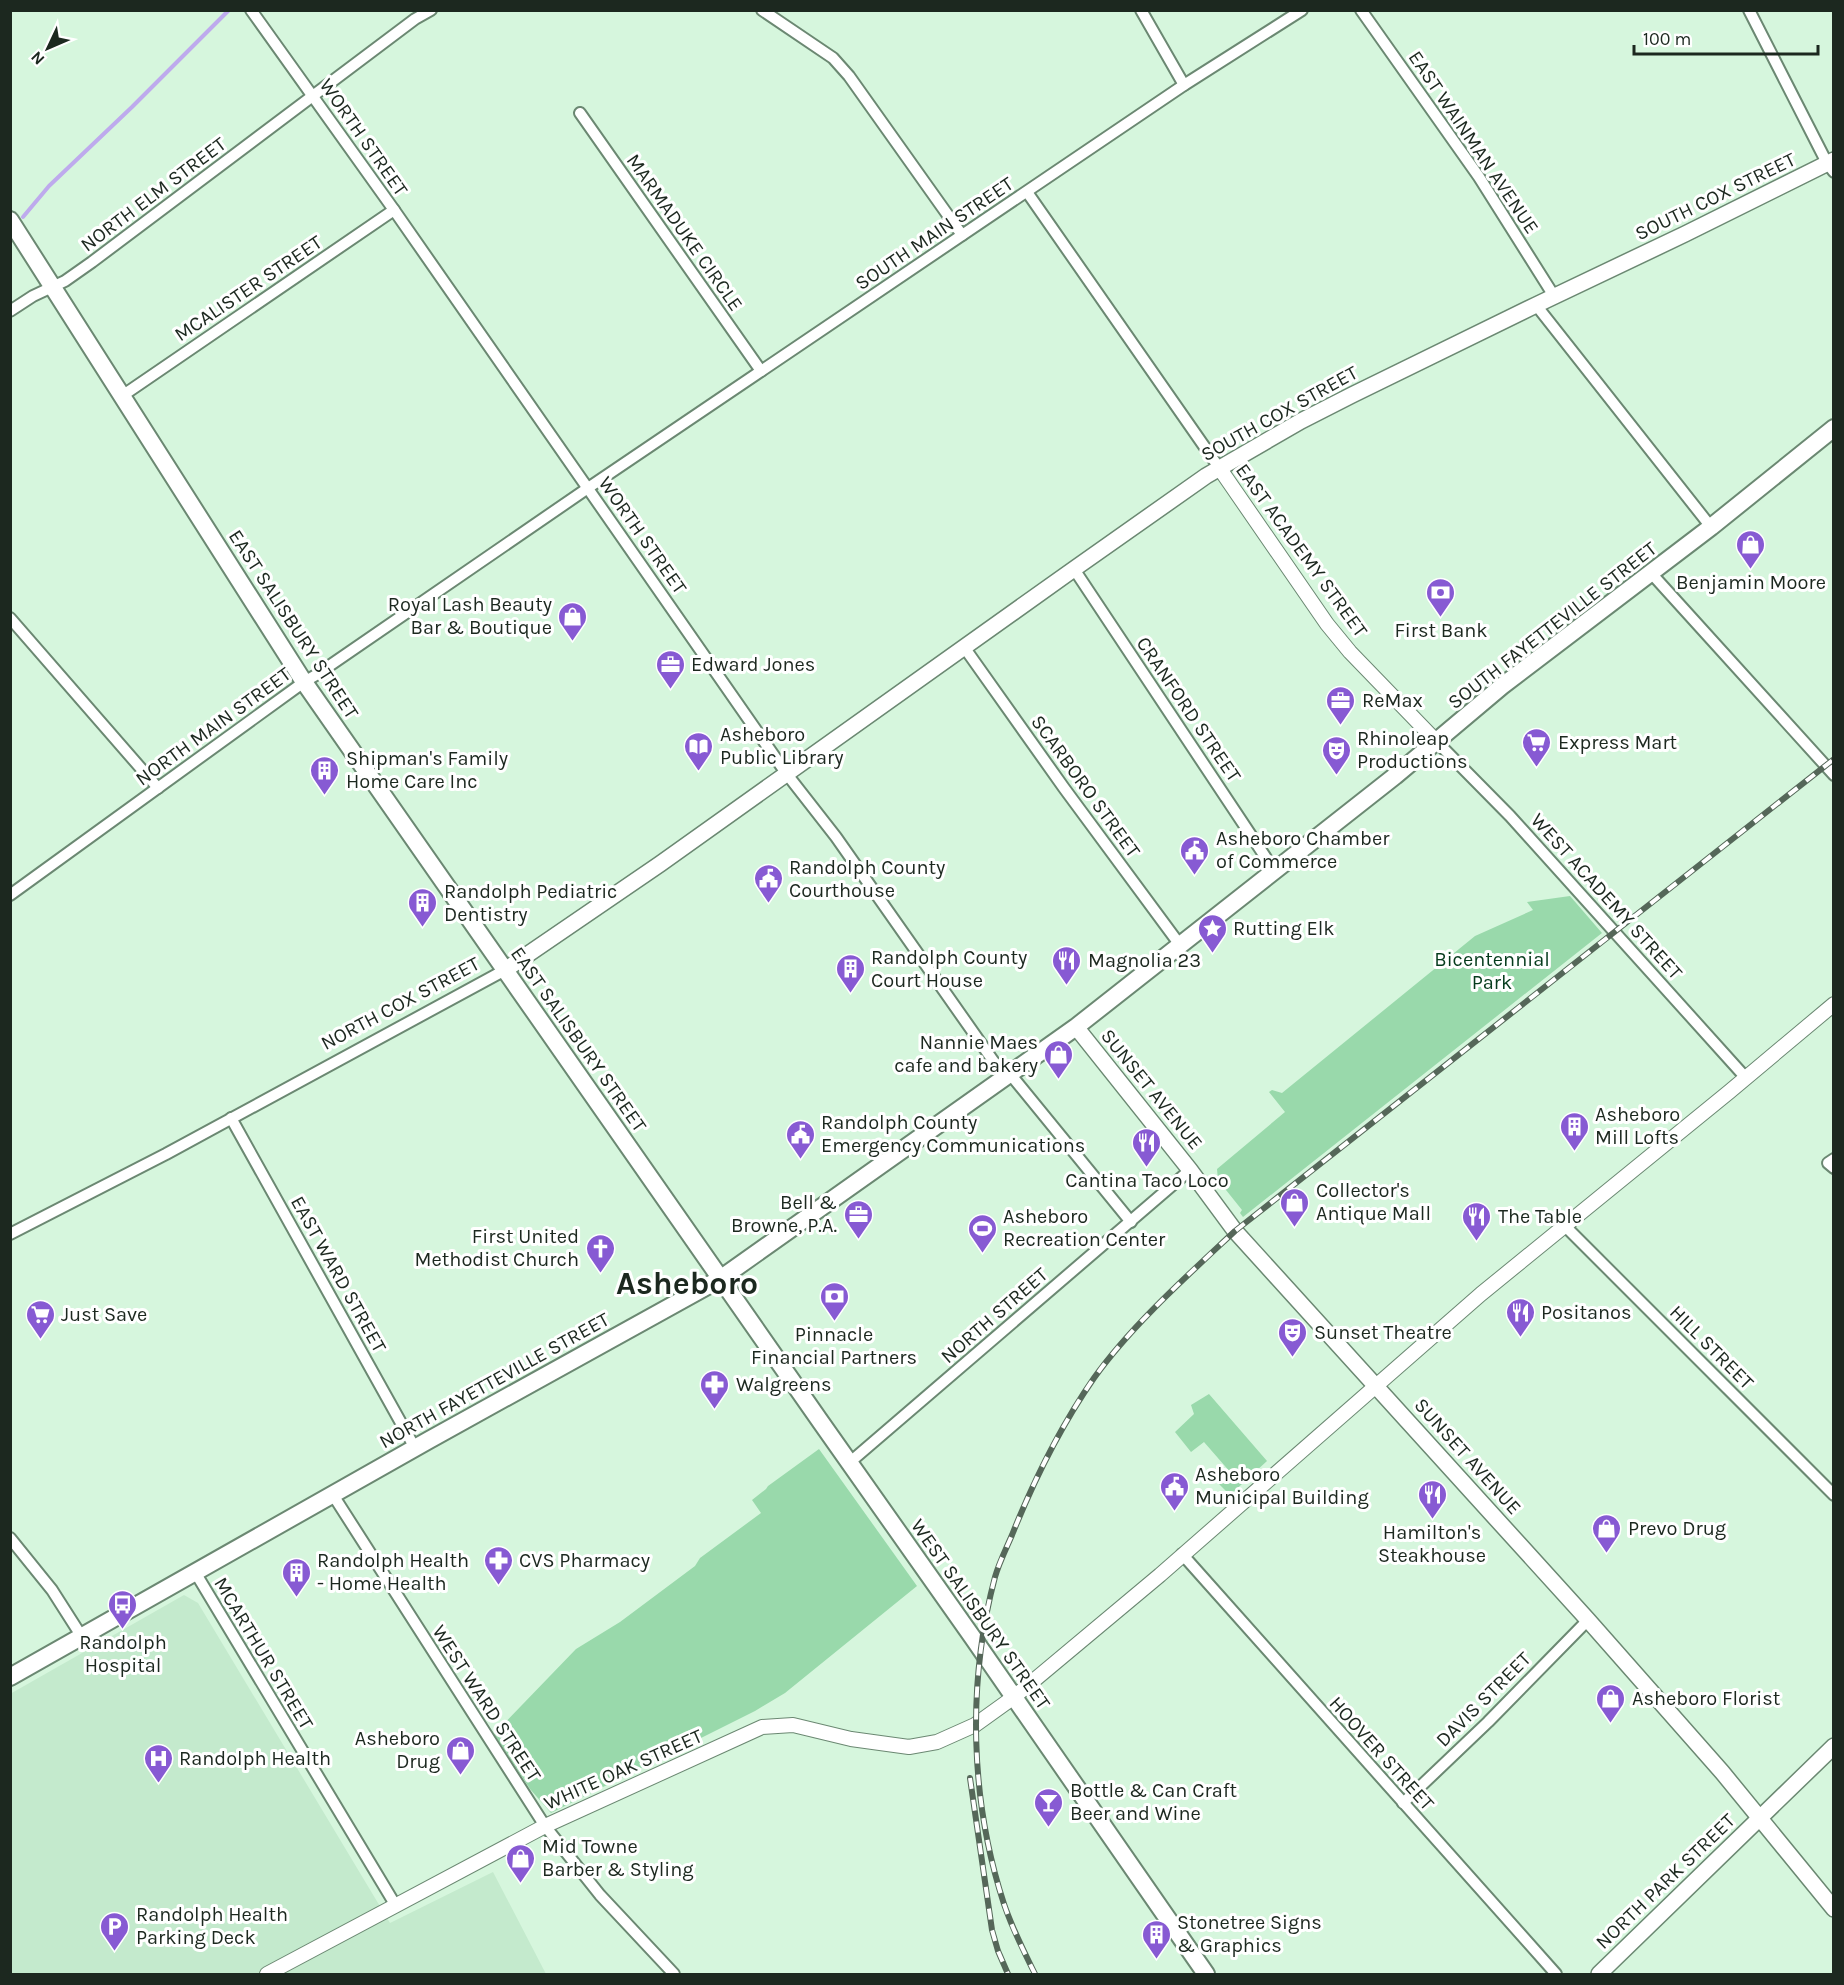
<svg xmlns="http://www.w3.org/2000/svg" width="1844" height="1985" font-family="Karla,sans-serif">
  <style>
    .built { fill: #c4eacd }
    .green { fill: #99d9ab }
    .lines { fill: none; stroke-linecap: round; stroke-linejoin: round }
    .stream { stroke: #beaaed; stroke-width: 4 }
    .minor-casing { stroke: #6b8872; stroke-width: 14 }
    .tertiary-casing { stroke: #6b8872; stroke-width: 16 }
    .secondary-casing { stroke: #6b8872; stroke-width: 18 }
    .primary-casing { stroke: #6b8872; stroke-width: 20 }
    .minor { stroke: #fff; stroke-width: 10 }
    .tertiary { stroke: #fff; stroke-width: 14 }
    .secondary { stroke: #fff; stroke-width: 15 }
    .primary { stroke: #fff; stroke-width: 16 }
    .rail-casing { stroke: #556759; stroke-width: 6 }
    .rail { stroke: #fff; stroke-width: 4; stroke-dasharray: 11; stroke-linecap: butt }
    .labels { text-anchor: middle; stroke-width: 6; stroke-linejoin: round; paint-order: stroke }
    .street-label { font-size: 20px; fill: #1c281f; stroke: #fff }
    .poi-label { font-size: 20px; fill: #1c281f; stroke: #fff; text-anchor: start }
    .park-label { font-size: 20px; fill: #053b1c; stroke: #fff }
    .town-label { font-size: 32px; font-weight: bold; fill: #1c281f; stroke: #fff }
  </style>
  <rect width="100%" height="100%" fill="#d6f6dd"/>
  <path class="built" d="M 184,1595 L 198,1603 L 390,1923 L 493,1872 L 546,1974 L 11,1974 L 10,1694 Z"/>
  <g class="green">
    <path d="M 1570,896 L 1602,933 L 1243,1217 L 1240,1213 L 1242,1210 L 1218,1180 L 1217,1169 L 1285,1112 L 1269,1092 L 1272,1090 L 1282,1093 L 1475,936 L 1533,910 L 1527,902 Z"/>
    <path d="M 1209,1394 L 1267,1461 L 1230,1495 L 1219,1484 L 1231,1473 L 1204,1442 L 1191,1452 L 1175,1432 L 1194,1414 L 1191,1405 Z"/>
    <path d="M 819,1449 L 917,1586 L 785,1693 L 755,1711 L 551,1813 L 530,1789 L 494,1734 L 576,1649 L 620,1622 L 695,1566 L 700,1558 L 761,1513 L 752,1500 L 766,1489 L 768,1486 Z"/>
  </g>
  <g class="lines">
    <path class="stream" d="M 23,217 L 49,186 L 132,107 L 229,10"/>
    <defs>
      <g id="minor">
        <path d="M 251,10 L 394,210 L 786,773 L 836,837 L 994,1062 L 1011,1075 L 1131,1222"/>
        <path d="M 762,10 L 833,58 L 849,76 L 962,235"/>
        <path d="M 1141,10 L 1184,85"/>
        <path d="M 1361,10 L 1479,177 L 1554,296"/>
        <path d="M 1749,10 L 1827,163 L 1834,172"/>
        <path d="M 580,113 L 761,371"/>
        <path d="M 1027,192 L 1220,469"/>
        <path d="M 1536,305 L 1711,527"/>
        <path d="M 10,311 L 33,296 L 65,281 L 92,262 L 415,19 L 431,10"/>
        <path d="M 122,396 L 394,210"/>
        <path d="M 1074,569 L 1274,870"/>
        <path d="M 1651,573 L 1834,775"/>
        <path d="M 10,618 L 158,788"/>
        <path d="M 964,647 L 1064,788 L 1180,945"/>
        <path d="M 1437,742 L 1510,816 L 1746,1078"/>
        <path d="M 10,895 L 304,682 L 316,675 L 588,488 L 1184,85 L 1302,10"/>
        <path d="M 231,1118 L 415,1448"/>
        <path d="M 1834,1159 L 1828,1163 L 1834,1168"/>
        <path d="M 1565,1226 L 1834,1495"/>
        <path d="M 10,1234 L 166,1154 L 505,970"/>
        <path d="M 849,1463 L 1190,1170"/>
        <path d="M 333,1495 L 545,1826 L 600,1895 L 674,1974"/>
        <path d="M 10,1538 L 52,1590 L 82,1637"/>
        <path d="M 1182,1554 L 1556,1974"/>
        <path d="M 195,1572 L 396,1906"/>
        <path d="M 1403,1803 L 1488,1722 L 1588,1620"/>
      </g>
      <g id="tertiary">
        <path d="M 1220,469 L 1327,624 L 1350,652 L 1437,742"/>
        <path d="M 267,1974 L 545,1826 L 762,1727 L 793,1725 L 851,1739 L 909,1747 L 937,1742 L 975,1725 L 1014,1697 L 1160,1575 L 1481,1294 L 1729,1092 L 1834,1004"/>
      </g>
      <g id="secondary">
        <path d="M 505,970 L 660,864 L 1074,569 L 1206,476 L 1301,421 L 1352,395 L 1536,305 L 1685,234 L 1834,160"/>
        <path d="M 1076,1027 L 1190,1170 L 1235,1231 L 1588,1620 L 1722,1772 L 1834,1909"/>
        <path d="M 1599,1974 L 1834,1746"/>
      </g>
      <g id="primary">
        <path d="M 10,220 L 304,682 L 820,1421 L 973,1638 L 1206,1974"/>
        <path d="M 10,1677 L 429,1440 L 720,1279 L 1076,1027 L 1395,776 L 1502,686 L 1711,527 L 1834,428"/>
      </g>
    </defs>
    <use href="#minor" class="minor-casing"/>
    <use href="#tertiary" class="tertiary-casing"/>
    <use href="#secondary" class="secondary-casing"/>
    <use href="#primary" class="primary-casing"/>
    <use href="#minor" class="minor"/>
    <use href="#tertiary" class="tertiary"/>
    <use href="#secondary" class="secondary"/>
    <use href="#primary" class="primary"/>
    <defs>
      <g id="rail">
        <path d="M 970,1778 L 992,1930 L 998,1951 L 1008,1974"/>
        <path d="M 1035,1974 C 1024,1952 1012,1928 1004,1904 C 970,1800 967,1683 995,1577 C 999,1563 1006,1549 1012,1535 C 1034,1480 1060,1427 1094,1378 C 1131,1326 1188,1275 1235,1231 L 1834,759"/>
      </g>
    </defs>
    <use href="#rail" class="rail-casing"/>
    <use href="#rail" class="rail"/>
  </g>
  <defs>
    <symbol id="shop-pin" viewBox="-11 -11 22 30"><path d="M0 17L-7.5 6A9.5 9.5 0 1 1 7.5 6Z" fill="#875ad3" stroke="#fff"/><path d="M-5-2.5h2.3a2.7 3.5 0 0 1 5.4 0H5L5.5 6h-11ZM-1.5-2.5h3a1.5 2.3 0 0 0-3 0Z" fill="#fff"/></symbol>
    <symbol id="bank-pin" viewBox="-11 -11 22 30"><path d="M0 17L-7.5 6A9.5 9.5 0 1 1 7.5 6Z" fill="#875ad3" stroke="#fff"/><path d="M-6-4H6V4H-6ZM0-2.3a2.3 2.3 0 1 0 0 4.6a2.3 2.3 0 1 0 0-4.6Z" fill="#fff"/></symbol>
    <symbol id="office-pin" viewBox="-11 -11 22 30"><path d="M0 17L-7.5 6A9.5 9.5 0 1 1 7.5 6Z" fill="#875ad3" stroke="#fff"/><path d="M-6-3h4V-5.5h4V-3h4V5H-6ZM-1-4.5V-3h2v-1.5ZM-6 0V1H6V0Z" fill="#fff"/></symbol>
    <symbol id="supermarket-pin" viewBox="-11 -11 22 30"><path d="M0 17L-7.5 6A9.5 9.5 0 1 1 7.5 6Z" fill="#875ad3" stroke="#fff"/><path d="M-6-5.5h2.5l.6 2H6L4.5 2H-2.5L-4.4-4H-6ZM-1.5 3.2a1.3 1.3 0 1 0 .1 0ZM3 3.2a1.3 1.3 0 1 0 .1 0Z" fill="#fff"/></symbol>
    <symbol id="library-pin" viewBox="-11 -11 22 30"><path d="M0 17L-7.5 6A9.5 9.5 0 1 1 7.5 6Z" fill="#875ad3" stroke="#fff"/><path d="M-6-4Q-3-5.5-.7-3.5V5Q-3 3-6 4ZM6-4Q3-5.5 .7-3.5V5Q3 3 6 4Z" fill="#fff"/></symbol>
    <symbol id="theatre-pin" viewBox="-11 -11 22 30"><path d="M0 17L-7.5 6A9.5 9.5 0 1 1 7.5 6Z" fill="#875ad3" stroke="#fff"/><path d="M-5-5.5Q0-4 5-5.5V0Q5 5 0 6Q-5 5-5 0ZM-3.3-2.5H-1v1.5H-3.3ZM1-2.5H3.3v1.5H1ZM-2.8 1Q0 5.5 2.8 1Z" fill="#fff"/></symbol>
    <symbol id="building-pin" viewBox="-11 -11 22 30"><path d="M0 17L-7.5 6A9.5 9.5 0 1 1 7.5 6Z" fill="#875ad3" stroke="#fff"/><path d="M-4-6H4V6H1V3H-1V6H-4ZM-2.5-4.3h1.7v1.8h-1.7ZM.8-4.3h1.7v1.8H.8ZM-2.5-1h1.7V.8h-1.7ZM.8-1h1.7V.8H.8Z" fill="#fff"/></symbol>
    <symbol id="civic-pin" viewBox="-11 -11 22 30"><path d="M0 17L-7.5 6A9.5 9.5 0 1 1 7.5 6Z" fill="#875ad3" stroke="#fff"/><path d="M-.6-6.5H3V-4.5H.6V-3L4-1V1h2V6H-6V1h2V-1L-.6-3ZM-1.2 2.5V6h2.4V2.5Z" fill="#fff"/></symbol>
    <symbol id="sight-pin" viewBox="-11 -11 22 30"><path d="M0 17L-7.5 6A9.5 9.5 0 1 1 7.5 6Z" fill="#875ad3" stroke="#fff"/><path d="M0-6L1.8-2.2L6-1.7L2.9 1.2L3.7 5.4L0 3.3L-3.7 5.4L-2.9 1.2L-6-1.7L-1.8-2.2Z" fill="#fff"/></symbol>
    <symbol id="restaurant-pin" viewBox="-11 -11 22 30"><path d="M0 17L-7.5 6A9.5 9.5 0 1 1 7.5 6Z" fill="#875ad3" stroke="#fff"/><path d="M-5-6h1v4h1v-4h1v4h1v-4h1v5L-1.5 .5V6h-2V.5L-5-1ZM5-6V6H3V1.5H1.5Q1.5-4 5-6Z" fill="#fff"/></symbol>
    <symbol id="stadium-pin" viewBox="-11 -11 22 30"><path d="M0 17L-7.5 6A9.5 9.5 0 1 1 7.5 6Z" fill="#875ad3" stroke="#fff"/><path d="M0-5a6.5 5 0 1 0 0 10a6.5 5 0 1 0 0-10ZM-3.5-1.8h7v3.6h-7Z" fill="#fff"/></symbol>
    <symbol id="church-pin" viewBox="-11 -11 22 30"><path d="M0 17L-7.5 6A9.5 9.5 0 1 1 7.5 6Z" fill="#875ad3" stroke="#fff"/><path d="M-1.2-6h2.4v3.5h3.3v2.4h-3.3V6h-2.4V-.1h-3.3v-2.4h3.3Z" fill="#fff"/></symbol>
    <symbol id="pharmacy-pin" viewBox="-11 -11 22 30"><path d="M0 17L-7.5 6A9.5 9.5 0 1 1 7.5 6Z" fill="#875ad3" stroke="#fff"/><path d="M-2-6h4v4h4v4h-4v4h-4v-4h-4v-4h4Z" fill="#fff"/></symbol>
    <symbol id="bus-pin" viewBox="-11 -11 22 30"><path d="M0 17L-7.5 6A9.5 9.5 0 1 1 7.5 6Z" fill="#875ad3" stroke="#fff"/><path d="M-5-6H5V4H4V6H2V4H-2V6H-4V4H-5ZM-3.5-4V0h7V-4ZM-3.5 1.2v1.5H-2V1.2ZM2 1.2v1.5H3.5V1.2Z" fill="#fff"/></symbol>
    <symbol id="hospital-pin" viewBox="-11 -11 22 30"><path d="M0 17L-7.5 6A9.5 9.5 0 1 1 7.5 6Z" fill="#875ad3" stroke="#fff"/><path d="M-5-5h3v3.5h4V-5h3V5h-3V1.5h-4V5h-3Z" fill="#fff"/></symbol>
    <symbol id="bar-pin" viewBox="-11 -11 22 30"><path d="M0 17L-7.5 6A9.5 9.5 0 1 1 7.5 6Z" fill="#875ad3" stroke="#fff"/><path d="M-6-5H6L.8 .8V4.5H3.5V6h-7V4.5H-.8V.8Z" fill="#fff"/></symbol>
    <symbol id="parking-pin" viewBox="-11 -11 22 30"><path d="M0 17L-7.5 6A9.5 9.5 0 1 1 7.5 6Z" fill="#875ad3" stroke="#fff"/><path d="M-3.5-5.5H1a3.5 3.5 0 0 1 0 7H-1V5.5H-3.5ZM-1-3.4V-.6H.8a1.4 1.4 0 0 0 0-2.8Z" fill="#fff"/></symbol>
  </defs>
  <g fill-rule="evenodd">
    <use href="#shop-pin" x="1734" y="528" width="33" height="45"/>
    <use href="#bank-pin" x="1424" y="576" width="33" height="45"/>
    <use href="#shop-pin" x="556" y="600" width="33" height="45"/>
    <use href="#office-pin" x="654" y="648" width="33" height="45"/>
    <use href="#office-pin" x="1324" y="684" width="33" height="45"/>
    <use href="#supermarket-pin" x="1520" y="726" width="33" height="45"/>
    <use href="#library-pin" x="682" y="730" width="33" height="45"/>
    <use href="#theatre-pin" x="1320" y="734" width="33" height="45"/>
    <use href="#building-pin" x="308" y="754" width="33" height="45"/>
    <use href="#civic-pin" x="1178" y="834" width="33" height="45"/>
    <use href="#civic-pin" x="752" y="862" width="33" height="45"/>
    <use href="#building-pin" x="406" y="886" width="33" height="45"/>
    <use href="#sight-pin" x="1196" y="912" width="33" height="45"/>
    <use href="#restaurant-pin" x="1050" y="944" width="33" height="45"/>
    <use href="#building-pin" x="834" y="952" width="33" height="45"/>
    <use href="#shop-pin" x="1042" y="1038" width="33" height="45"/>
    <use href="#building-pin" x="1558" y="1110" width="33" height="45"/>
    <use href="#civic-pin" x="784" y="1118" width="33" height="45"/>
    <use href="#restaurant-pin" x="1130" y="1126" width="33" height="45"/>
    <use href="#shop-pin" x="1278" y="1186" width="33" height="45"/>
    <use href="#office-pin" x="842" y="1198" width="33" height="45"/>
    <use href="#restaurant-pin" x="1460" y="1200" width="33" height="45"/>
    <use href="#stadium-pin" x="966" y="1212" width="33" height="45"/>
    <use href="#church-pin" x="584" y="1232" width="33" height="45"/>
    <use href="#bank-pin" x="818" y="1280" width="33" height="45"/>
    <use href="#restaurant-pin" x="1504" y="1296" width="33" height="45"/>
    <use href="#supermarket-pin" x="24" y="1298" width="33" height="45"/>
    <use href="#theatre-pin" x="1276" y="1316" width="33" height="45"/>
    <use href="#pharmacy-pin" x="698" y="1368" width="33" height="45"/>
    <use href="#civic-pin" x="1158" y="1470" width="33" height="45"/>
    <use href="#restaurant-pin" x="1416" y="1478" width="33" height="45"/>
    <use href="#shop-pin" x="1590" y="1512" width="33" height="45"/>
    <use href="#pharmacy-pin" x="482" y="1544" width="33" height="45"/>
    <use href="#building-pin" x="280" y="1556" width="33" height="45"/>
    <use href="#bus-pin" x="106" y="1588" width="33" height="45"/>
    <use href="#shop-pin" x="1594" y="1682" width="33" height="45"/>
    <use href="#shop-pin" x="444" y="1734" width="33" height="45"/>
    <use href="#hospital-pin" x="142" y="1742" width="33" height="45"/>
    <use href="#bar-pin" x="1032" y="1786" width="33" height="45"/>
    <use href="#shop-pin" x="504" y="1842" width="33" height="45"/>
    <use href="#parking-pin" x="98" y="1910" width="33" height="45"/>
    <use href="#building-pin" x="1140" y="1918" width="33" height="45"/>
  </g>
  <g class="labels">
    <g class="street-label">
      <text transform="translate(364 137) rotate(55)" y="7">WORTH STREET</text>
      <text transform="translate(1474 142) rotate(56)" y="7">EAST WAINMAN AVENUE</text>
      <text transform="translate(153 194) rotate(-37)" y="7">NORTH ELM STREET</text>
      <text transform="translate(1715 196) rotate(-26)" y="7">SOUTH COX STREET</text>
      <text transform="translate(685 232) rotate(55)" y="7">MARMADUKE CIRCLE</text>
      <text transform="translate(934 233) rotate(-34)" y="7">SOUTH MAIN STREET</text>
      <text transform="translate(248 288) rotate(-34)" y="7">MCALISTER STREET</text>
      <text transform="translate(1279 413) rotate(-29)" y="7">SOUTH COX STREET</text>
      <text transform="translate(643 535) rotate(55)" y="7">WORTH STREET</text>
      <text transform="translate(1302 550) rotate(54)" y="7">EAST ACADEMY STREET</text>
      <text transform="translate(294 624) rotate(57)" y="7">EAST SALISBURY STREET</text>
      <text transform="translate(1552 625) rotate(-38)" y="7">SOUTH FAYETTEVILLE STREET</text>
      <text transform="translate(1189 709) rotate(56)" y="7">CRANFORD STREET</text>
      <text transform="translate(213 726) rotate(-36)" y="7">NORTH MAIN STREET</text>
      <text transform="translate(1086 786) rotate(54)" y="7">SCARBORO STREET</text>
      <text transform="translate(1607 896) rotate(48)" y="7">WEST ACADEMY STREET</text>
      <text transform="translate(400 1003) rotate(-28)" y="7">NORTH COX STREET</text>
      <text transform="translate(579 1039) rotate(55)" y="7">EAST SALISBURY STREET</text>
      <text transform="translate(1152 1089) rotate(51)" y="7">SUNSET AVENUE</text>
      <text transform="translate(339 1274) rotate(61)" y="7">EAST WARD STREET</text>
      <text transform="translate(994 1315) rotate(-41)" y="7">NORTH STREET</text>
      <text transform="translate(1712 1347) rotate(45)" y="7">HILL STREET</text>
      <text transform="translate(494 1380) rotate(-29)" y="7">NORTH FAYETTEVILLE STREET</text>
      <text transform="translate(1468 1456) rotate(48)" y="7">SUNSET AVENUE</text>
      <text transform="translate(981 1614) rotate(55)" y="7">WEST SALISBURY STREET</text>
      <text transform="translate(264 1653) rotate(59)" y="7">MCARTHUR STREET</text>
      <text transform="translate(1483 1699) rotate(-45)" y="7">DAVIS STREET</text>
      <text transform="translate(487 1703) rotate(57)" y="7">WEST WARD STREET</text>
      <text transform="translate(1382 1753) rotate(48)" y="7">HOOVER STREET</text>
      <text transform="translate(623 1769) rotate(-24)" y="7">WHITE OAK STREET</text>
      <text transform="translate(1665 1881) rotate(-44)" y="7">NORTH PARK STREET</text>
    </g>
    <g class="poi-label">
      <text x="1751" y="589" text-anchor="middle">Benjamin Moore</text>
      <text x="552" y="611" text-anchor="end">Royal Lash Beauty<tspan x="552" dy="23">Bar &amp; Boutique</tspan></text>
      <text x="1441" y="637" text-anchor="middle">First Bank</text>
      <text x="691" y="671">Edward Jones</text>
      <text x="1362" y="707">ReMax</text>
      <text x="720" y="741">Asheboro<tspan x="720" dy="23">Public Library</tspan></text>
      <text x="1357" y="745">Rhinoleap<tspan x="1357" dy="23">Productions</tspan></text>
      <text x="1558" y="749">Express Mart</text>
      <text x="346" y="765">Shipman's Family<tspan x="346" dy="23">Home Care Inc</tspan></text>
      <text x="1216" y="845">Asheboro Chamber<tspan x="1216" dy="23">of Commerce</tspan></text>
      <text x="789" y="874">Randolph County<tspan x="789" dy="23">Courthouse</tspan></text>
      <text x="444" y="898">Randolph Pediatric<tspan x="444" dy="23">Dentistry</tspan></text>
      <text x="1233" y="935">Rutting Elk</text>
      <text x="871" y="964">Randolph County<tspan x="871" dy="23">Court House</tspan></text>
      <text x="1088" y="967">Magnolia 23</text>
      <text x="1038" y="1049" text-anchor="end">Nannie Maes<tspan x="1038" dy="23">cafe and bakery</tspan></text>
      <text x="1595" y="1121">Asheboro<tspan x="1595" dy="23">Mill Lofts</tspan></text>
      <text x="821" y="1129">Randolph County<tspan x="821" dy="23">Emergency Communications</tspan></text>
      <text x="1147" y="1187" text-anchor="middle">Cantina Taco Loco</text>
      <text x="1316" y="1197">Collector's<tspan x="1316" dy="23">Antique Mall</tspan></text>
      <text x="837" y="1209" text-anchor="end">Bell &amp;<tspan x="837" dy="23">Browne, P.A.</tspan></text>
      <text x="1003" y="1223">Asheboro<tspan x="1003" dy="23">Recreation Center</tspan></text>
      <text x="1498" y="1223">The Table</text>
      <text x="579" y="1243" text-anchor="end">First United<tspan x="579" dy="23">Methodist Church</tspan></text>
      <text x="1541" y="1319">Positanos</text>
      <text x="61" y="1321">Just Save</text>
      <text x="1314" y="1339">Sunset Theatre</text>
      <text x="834" y="1341" text-anchor="middle">Pinnacle<tspan x="834" dy="23">Financial Partners</tspan></text>
      <text x="736" y="1391">Walgreens</text>
      <text x="1195" y="1481">Asheboro<tspan x="1195" dy="23">Municipal Building</tspan></text>
      <text x="1628" y="1535">Prevo Drug</text>
      <text x="1432" y="1539" text-anchor="middle">Hamilton's<tspan x="1432" dy="23">Steakhouse</tspan></text>
      <text x="317" y="1567">Randolph Health<tspan x="317" dy="23">- Home Health</tspan></text>
      <text x="519" y="1567">CVS Pharmacy</text>
      <text x="123" y="1649" text-anchor="middle">Randolph<tspan x="123" dy="23">Hospital</tspan></text>
      <text x="1632" y="1705">Asheboro Florist</text>
      <text x="440" y="1745" text-anchor="end">Asheboro<tspan x="440" dy="23">Drug</tspan></text>
      <text x="179" y="1765">Randolph Health</text>
      <text x="1070" y="1797">Bottle &amp; Can Craft<tspan x="1070" dy="23">Beer and Wine</tspan></text>
      <text x="542" y="1853">Mid Towne<tspan x="542" dy="23">Barber &amp; Styling</tspan></text>
      <text x="136" y="1921">Randolph Health<tspan x="136" dy="23">Parking Deck</tspan></text>
      <text x="1177" y="1929">Stonetree Signs<tspan x="1177" dy="23">&amp; Graphics</tspan></text>
    </g>
    <g class="park-label">
      <text x="1492" y="966">Bicentennial<tspan x="1492" dy="23">Park</tspan></text>
    </g>
    <g class="town-label">
      <text x="687" y="1294">Asheboro</text>
    </g>
  </g>
  <rect width="1844" height="1985" fill="none" stroke="#1c281f" stroke-width="24"/>
  <g transform="translate(48 48) rotate(226)" stroke="#ffffff" stroke-width="4.5" paint-order="stroke">
  <path d="M0-4.5L10 22L0 15L-10 22Z" fill="#1c281f"/>
  <text y="-9" font-size="16" font-weight="bold" text-anchor="middle" fill="#1c281f">N</text>
  </g>
  <path d="M1634 45v9h184v-9" fill="none" stroke="#1c281f" stroke-width="3"/>
  <text x="1643" y="45" font-size="18" fill="#1c281f" stroke="#ffffff" stroke-width="4.5" paint-order="stroke">100 m</text>
</svg>
